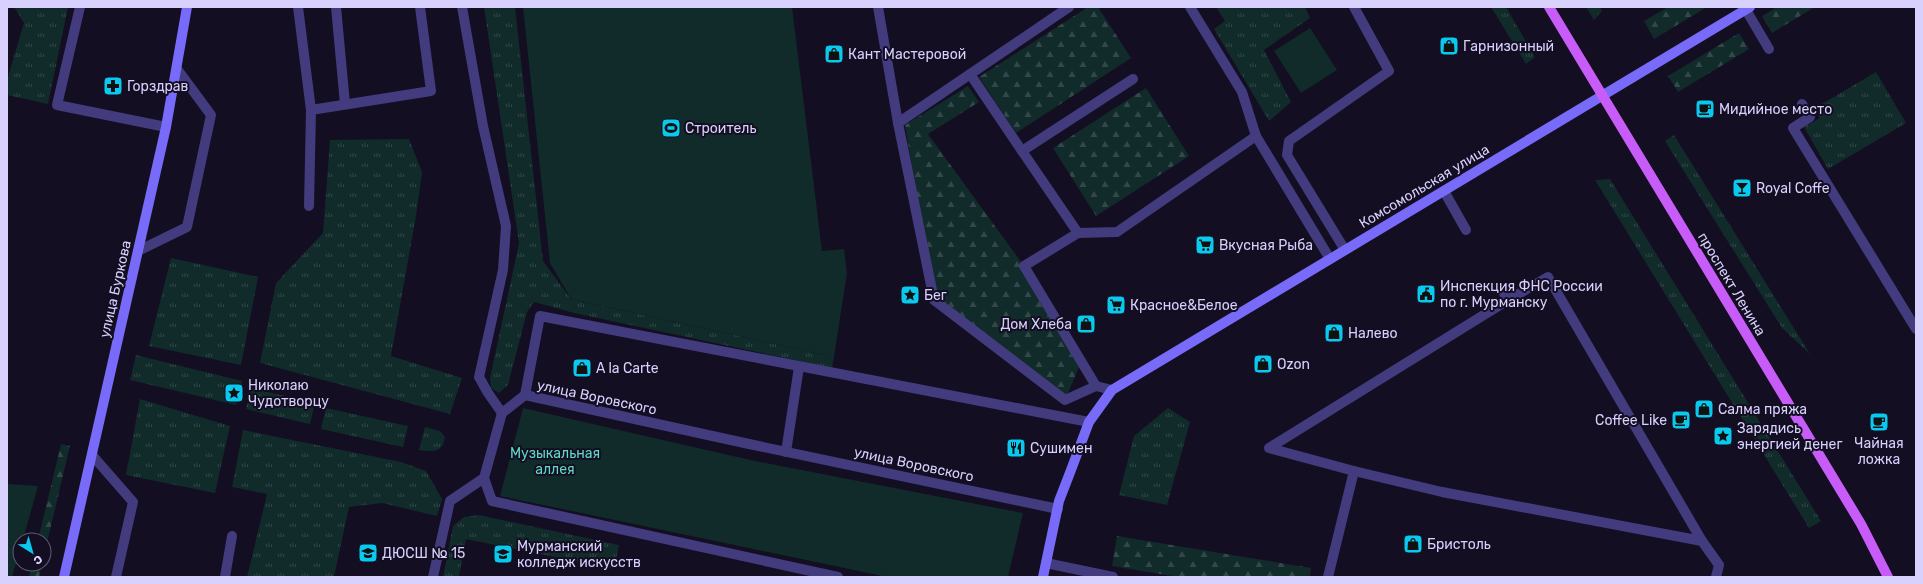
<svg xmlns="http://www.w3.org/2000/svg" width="1923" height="584" font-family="Rubik,sans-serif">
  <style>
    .grass { fill: url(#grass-tufts) }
    .forest { fill: url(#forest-firs) }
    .park { fill: #112a2a }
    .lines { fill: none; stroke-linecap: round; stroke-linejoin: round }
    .lane { stroke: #423b7e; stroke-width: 10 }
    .street { stroke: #423b7e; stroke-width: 10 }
    .secondary { stroke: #786bf9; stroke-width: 10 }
    .primary { stroke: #c85cf8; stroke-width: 10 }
    .labels { text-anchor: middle; stroke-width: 4; stroke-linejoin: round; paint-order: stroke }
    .poi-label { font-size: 14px; fill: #d8d0fd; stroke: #130e21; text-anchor: start }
    .street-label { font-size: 14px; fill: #d8d0fd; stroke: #130e21 }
    .park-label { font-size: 14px; fill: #5fd9c3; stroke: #130e21 }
  </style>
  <defs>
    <pattern id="grass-tufts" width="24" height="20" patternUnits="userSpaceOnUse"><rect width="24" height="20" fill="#112a2a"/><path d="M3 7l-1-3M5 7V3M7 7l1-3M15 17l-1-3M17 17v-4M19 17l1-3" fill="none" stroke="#33484a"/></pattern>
    <pattern id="forest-firs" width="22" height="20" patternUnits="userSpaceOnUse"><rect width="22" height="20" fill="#112a2a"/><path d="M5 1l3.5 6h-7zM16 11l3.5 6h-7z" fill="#33484a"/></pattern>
  </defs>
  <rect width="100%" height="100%" fill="#130e21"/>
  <g class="grass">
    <path d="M 14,7 L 68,7 L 48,104 L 7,95 L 7,80 L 24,23 Z"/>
    <path d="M 484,7 L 515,7 L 543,261 L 571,299 L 834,357 L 832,368 L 574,313 L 534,302 L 527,312 L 508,385 L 499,393 L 491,388 L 490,378 L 519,243 Z"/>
    <path d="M 1216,7 L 1305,7 L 1310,18 L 1264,50 L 1291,102 L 1269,121 L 1214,29 L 1225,21 Z"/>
    <path d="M 1491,7 L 1506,7 L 1535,57 L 1526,64 Z"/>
    <path d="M 1586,7 L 1600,7 L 1602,11 L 1594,20 Z"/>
    <path d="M 1876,72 L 1906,123 L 1828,169 L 1804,127 L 1820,118 L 1815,108 Z"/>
    <path d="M 1674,135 L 1810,354 L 1782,328 L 1665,141 Z"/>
    <path d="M 409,139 L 422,172 L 416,216 L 391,356 L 462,378 L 450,414 L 260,363 L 276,283 L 323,233 L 330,140 Z"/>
    <path d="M 1610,179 L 1821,521 L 1809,528 L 1595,180 Z"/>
    <path d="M 171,258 L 258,277 L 241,365 L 149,346 Z"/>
    <path d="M 136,355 L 242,381 L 236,405 L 130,380 Z"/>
    <path d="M 251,388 L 315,403 L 310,424 L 246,409 Z"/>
    <path d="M 140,399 L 230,426 L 215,493 L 126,475 Z"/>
    <path d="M 326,408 L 408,426 L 403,447 L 321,429 Z"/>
    <path d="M 1168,408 L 1190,422 L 1167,505 L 1119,495 L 1134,436 Z"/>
    <path d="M 425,427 L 440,431 L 445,437 C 443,453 431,452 419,450 Z"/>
    <path d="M 243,430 L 401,462 L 426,471 L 442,499 L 437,516 L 382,503 L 349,507 L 334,577 L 247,577 L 267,494 L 232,487 Z"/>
    <path d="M 479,515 L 619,545 L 614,569 L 466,539 L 459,577 L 443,577 L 453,526 L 464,517 Z"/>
  </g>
  <g class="forest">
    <path d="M 1088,7 L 1098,7 L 1131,58 L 1016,133 L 979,77 Z"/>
    <path d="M 1668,7 L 1707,7 L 1654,39 L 1644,21 Z"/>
    <path d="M 1777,7 L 1815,7 L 1772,33 L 1762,16 Z"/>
    <path d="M 1739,33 L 1749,49 L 1678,92 L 1668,76 Z"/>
    <path d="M 968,86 L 979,102 L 928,134 L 1024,266 L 1082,360 L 1065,400 L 934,300 L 905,125 Z"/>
    <path d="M 1146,88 L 1189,156 L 1096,216 L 1053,148 Z"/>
    <path d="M 61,444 L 70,446 L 44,555 L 44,540 L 38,540 Z"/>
    <path d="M 1117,536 L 1311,568 L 1310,577 L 1178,577 L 1112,566 Z"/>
    <path d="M 32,564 L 42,564 L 39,577 L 29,577 Z"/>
  </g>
  <g class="park">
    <path d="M 523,7 L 792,7 L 822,251 L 844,249 L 847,273 L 834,357 L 571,299 L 550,263 Z"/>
    <path d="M 1310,28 L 1337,70 L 1301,93 L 1274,51 Z"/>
    <path d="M 523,408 L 755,461 L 1023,513 L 1008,577 L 887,577 L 500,496 Z"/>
    <path d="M 7,484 L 38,486 L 23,540 L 20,540 L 20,550 L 12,577 L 7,577 Z"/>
  </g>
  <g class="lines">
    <g class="lane">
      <path d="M 80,7 L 57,105 L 166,127"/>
      <path d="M 298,7 L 311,110 L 309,206"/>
      <path d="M 336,7 L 345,104"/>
      <path d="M 462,7 L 483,126 L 506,226 L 503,270 L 479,377 L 488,393 L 502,413"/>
      <path d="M 878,7 L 898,123"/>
      <path d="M 1069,7 L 898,123 L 934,300 L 1065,400 L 1096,386 L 1112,390"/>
      <path d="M 1190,7 L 1242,92 L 1256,136 L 1330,259"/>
      <path d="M 1746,10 L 1769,49"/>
      <path d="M 970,74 L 1022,151"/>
      <path d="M 1802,104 L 1810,117 L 1793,128 L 1916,329"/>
      <path d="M 311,110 L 431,91 L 420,7"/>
      <path d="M 1444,191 L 1466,230"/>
      <path d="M 1078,233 L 1022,151 L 1133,79"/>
      <path d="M 1345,250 L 1287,155 L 1289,141 L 1389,71 L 1354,7"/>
      <path d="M 138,251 L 187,227 L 211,115 L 177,69"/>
      <path d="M 1500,287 L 1508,300 L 1548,277 L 1702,541 L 1719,565 L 1716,577"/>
      <path d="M 1508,300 L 1269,448 L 1354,471 L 1442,492 L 1702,541"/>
      <path d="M 1096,386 L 1024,266 L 1078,233 L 1117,232 L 1256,136"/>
      <path d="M 525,395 L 540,316 L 1089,422"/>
      <path d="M 786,452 L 799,367"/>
      <path d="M 92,455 L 133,502 L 116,577"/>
      <path d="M 225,577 L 232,536"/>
      <path d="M 433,577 L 450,501 L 484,478"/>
      <path d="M 1328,577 L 1354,471"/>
    </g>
    <g class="street">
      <path d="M 1046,563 L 1113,577"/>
      <path d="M 838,577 L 492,501 L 484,478 L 502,413 L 525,395 L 749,444 L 1058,509"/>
    </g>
    <g class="secondary">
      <path d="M 64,577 L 166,127 L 187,7"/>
      <path d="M 1043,577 L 1059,501 L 1071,470 L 1089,422 L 1112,390 L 1750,7"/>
    </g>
    <path class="primary" d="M 1549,7 L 1861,524 L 1888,577"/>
  </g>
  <defs>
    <symbol id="shop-square" viewBox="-11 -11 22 22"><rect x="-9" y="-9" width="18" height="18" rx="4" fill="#0ac9ef" stroke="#130e21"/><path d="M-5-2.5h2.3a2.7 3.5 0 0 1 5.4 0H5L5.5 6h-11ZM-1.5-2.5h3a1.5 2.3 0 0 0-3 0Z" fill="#111"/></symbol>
    <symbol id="pharmacy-square" viewBox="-11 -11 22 22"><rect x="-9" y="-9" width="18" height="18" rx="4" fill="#0ac9ef" stroke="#130e21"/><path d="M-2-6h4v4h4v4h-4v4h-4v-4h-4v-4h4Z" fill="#111"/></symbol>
    <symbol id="cafe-square" viewBox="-11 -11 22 22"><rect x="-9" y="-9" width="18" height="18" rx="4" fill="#0ac9ef" stroke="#130e21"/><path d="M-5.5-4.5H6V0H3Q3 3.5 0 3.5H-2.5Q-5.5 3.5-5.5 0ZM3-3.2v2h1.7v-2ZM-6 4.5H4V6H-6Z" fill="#111"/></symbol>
    <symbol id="stadium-square" viewBox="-11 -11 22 22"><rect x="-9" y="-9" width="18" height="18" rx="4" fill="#0ac9ef" stroke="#130e21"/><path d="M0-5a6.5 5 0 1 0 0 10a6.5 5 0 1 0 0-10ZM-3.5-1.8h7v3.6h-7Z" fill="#111"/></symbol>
    <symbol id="bar-square" viewBox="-11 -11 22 22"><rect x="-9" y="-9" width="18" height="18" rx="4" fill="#0ac9ef" stroke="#130e21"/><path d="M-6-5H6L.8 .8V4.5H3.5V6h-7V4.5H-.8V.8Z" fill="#111"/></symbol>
    <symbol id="supermarket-square" viewBox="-11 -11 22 22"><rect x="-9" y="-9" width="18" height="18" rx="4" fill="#0ac9ef" stroke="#130e21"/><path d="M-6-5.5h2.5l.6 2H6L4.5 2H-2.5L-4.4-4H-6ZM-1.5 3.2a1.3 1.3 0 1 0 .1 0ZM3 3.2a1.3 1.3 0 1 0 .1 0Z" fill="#111"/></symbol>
    <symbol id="civic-square" viewBox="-11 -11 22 22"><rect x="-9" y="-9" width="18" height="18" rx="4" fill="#0ac9ef" stroke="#130e21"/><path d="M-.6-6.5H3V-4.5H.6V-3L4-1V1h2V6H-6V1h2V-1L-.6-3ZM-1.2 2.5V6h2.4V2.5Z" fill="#111"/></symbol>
    <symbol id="sight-square" viewBox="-11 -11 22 22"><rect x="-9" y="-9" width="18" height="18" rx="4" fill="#0ac9ef" stroke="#130e21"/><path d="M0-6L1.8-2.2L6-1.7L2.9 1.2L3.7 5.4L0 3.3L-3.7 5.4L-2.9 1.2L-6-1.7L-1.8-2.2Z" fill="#111"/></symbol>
    <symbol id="restaurant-square" viewBox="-11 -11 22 22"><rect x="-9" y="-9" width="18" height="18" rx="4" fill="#0ac9ef" stroke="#130e21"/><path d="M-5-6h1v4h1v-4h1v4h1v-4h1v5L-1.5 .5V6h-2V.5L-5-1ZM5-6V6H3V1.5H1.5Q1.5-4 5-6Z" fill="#111"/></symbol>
    <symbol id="school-square" viewBox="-11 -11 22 22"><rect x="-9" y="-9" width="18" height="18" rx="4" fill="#0ac9ef" stroke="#130e21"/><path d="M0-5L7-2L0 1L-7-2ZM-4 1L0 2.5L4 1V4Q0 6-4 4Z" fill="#111"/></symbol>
    <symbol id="university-square" viewBox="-11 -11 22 22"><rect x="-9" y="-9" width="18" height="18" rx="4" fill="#0ac9ef" stroke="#130e21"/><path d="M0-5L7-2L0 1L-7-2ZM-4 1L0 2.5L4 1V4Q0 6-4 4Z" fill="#111"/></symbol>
  </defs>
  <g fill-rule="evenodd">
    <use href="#shop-square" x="1438" y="35" width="22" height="22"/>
    <use href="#shop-square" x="823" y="43" width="22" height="22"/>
    <use href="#pharmacy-square" x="102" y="75" width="22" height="22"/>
    <use href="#cafe-square" x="1694" y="98" width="22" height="22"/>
    <use href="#stadium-square" x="660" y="117" width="22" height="22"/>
    <use href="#bar-square" x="1731" y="177" width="22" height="22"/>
    <use href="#supermarket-square" x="1194" y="234" width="22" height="22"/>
    <use href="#civic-square" x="1415" y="283" width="22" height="22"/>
    <use href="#sight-square" x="899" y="284" width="22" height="22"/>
    <use href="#supermarket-square" x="1105" y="294" width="22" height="22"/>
    <use href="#shop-square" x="1075" y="313" width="22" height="22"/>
    <use href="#shop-square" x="1323" y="322" width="22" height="22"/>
    <use href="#shop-square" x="1252" y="353" width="22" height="22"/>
    <use href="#shop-square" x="571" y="357" width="22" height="22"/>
    <use href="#sight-square" x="223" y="382" width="22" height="22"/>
    <use href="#shop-square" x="1693" y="398" width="22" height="22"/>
    <use href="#cafe-square" x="1670" y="409" width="22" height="22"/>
    <use href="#cafe-square" x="1868" y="411" width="22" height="22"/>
    <use href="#sight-square" x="1712" y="425" width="22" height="22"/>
    <use href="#restaurant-square" x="1005" y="437" width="22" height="22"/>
    <use href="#shop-square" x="1402" y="533" width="22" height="22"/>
    <use href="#school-square" x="357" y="542" width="22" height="22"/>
    <use href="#university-square" x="492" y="543" width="22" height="22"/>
  </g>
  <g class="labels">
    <g class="poi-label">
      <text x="1463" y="51">Гарнизонный</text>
      <text x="848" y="59">Кант Мастеровой</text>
      <text x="127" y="91">Горздрав</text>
      <text x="1719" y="114">Мидийное место</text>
      <text x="685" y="133">Строитель</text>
      <text x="1756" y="193">Royal Coffe</text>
      <text x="1219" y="250">Вкусная Рыба</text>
      <text x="1440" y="291">Инспекция ФНС России<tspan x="1440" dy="16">по г. Мурманску</tspan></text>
      <text x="924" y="300">Бег</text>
      <text x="1130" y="310">Красное&amp;Белое</text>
      <text x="1072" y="329" text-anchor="end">Дом Хлеба</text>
      <text x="1348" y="338">Налево</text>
      <text x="1277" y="369">Ozon</text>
      <text x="596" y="373">A la Carte</text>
      <text x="248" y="390">Николаю<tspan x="248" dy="16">Чудотворцу</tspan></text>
      <text x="1718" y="414">Салма пряжа</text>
      <text x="1667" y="425" text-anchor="end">Coffee Like</text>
      <text x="1737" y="433">Зарядись<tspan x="1737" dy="16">энергией денег</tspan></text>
      <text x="1879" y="448" text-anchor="middle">Чайная<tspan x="1879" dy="16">ложка</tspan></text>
      <text x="1030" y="453">Сушимен</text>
      <text x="1427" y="549">Бристоль</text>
      <text x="517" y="551">Мурманский<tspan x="517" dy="16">колледж искусств</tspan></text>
      <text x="382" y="558">ДЮСШ № 15</text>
    </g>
    <g class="street-label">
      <text transform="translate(1424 186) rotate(-31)" y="5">Комсомольская улица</text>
      <text transform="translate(1732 284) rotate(59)" y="5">проспект Ленина</text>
      <text transform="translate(115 289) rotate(-77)" y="5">улица Буркова</text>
      <text transform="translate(597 397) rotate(12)" y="5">улица Воровского</text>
      <text transform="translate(914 464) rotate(12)" y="5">улица Воровского</text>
    </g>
    <g class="park-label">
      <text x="555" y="458">Музыкальная<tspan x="555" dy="16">аллея</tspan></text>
    </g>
  </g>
  <rect width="1923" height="584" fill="none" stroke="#d8d0fd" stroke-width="16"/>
  <g transform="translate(32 552) rotate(143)"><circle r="19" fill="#130e21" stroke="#625c79"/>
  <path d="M0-3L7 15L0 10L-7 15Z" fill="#0ac9ef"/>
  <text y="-6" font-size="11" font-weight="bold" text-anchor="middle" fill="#d8d0fd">С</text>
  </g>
</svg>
